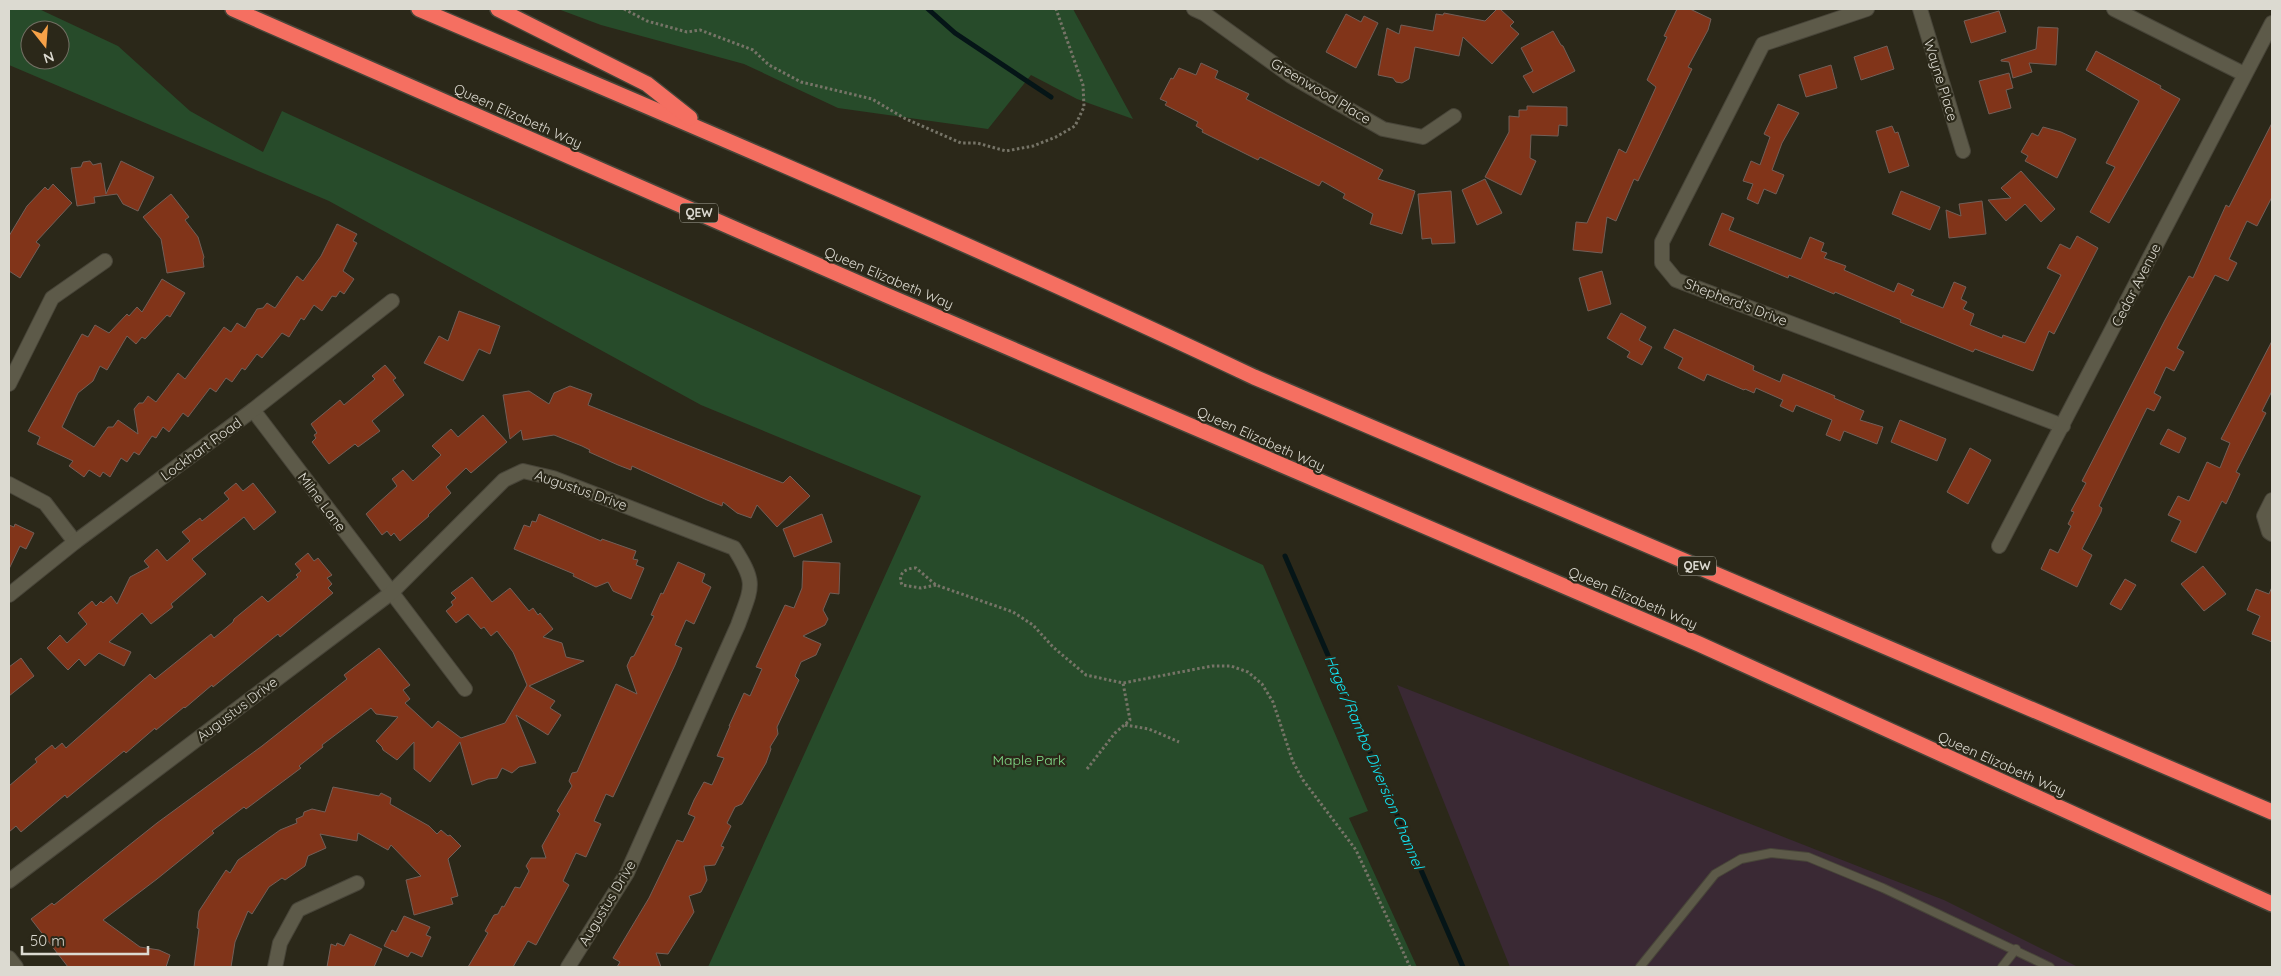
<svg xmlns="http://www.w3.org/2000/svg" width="2281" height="976" font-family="Quicksand,sans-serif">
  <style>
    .commercial { fill: #3a2934 }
    .green { fill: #274b2a; fill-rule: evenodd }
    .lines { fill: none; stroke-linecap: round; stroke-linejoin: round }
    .stream { stroke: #051517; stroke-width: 5 }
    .building { fill: #813419; stroke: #725f58 }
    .service-casing { stroke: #484539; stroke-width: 10 }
    .minor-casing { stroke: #484539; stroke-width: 16 }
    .motorway-casing { stroke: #484539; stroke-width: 18 }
    .path { stroke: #767467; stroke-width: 3; stroke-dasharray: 2.5 2.5; stroke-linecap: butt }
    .service { stroke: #5d5a49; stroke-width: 8 }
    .minor { stroke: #5d5a49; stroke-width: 14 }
    .motorway { stroke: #f56f61; stroke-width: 15 }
    .labels { text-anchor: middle; stroke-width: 4.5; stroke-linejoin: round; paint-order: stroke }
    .shield { fill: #2b2819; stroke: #a7a59a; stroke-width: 1 }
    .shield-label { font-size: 12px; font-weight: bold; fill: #dcdad1 }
    .street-label { font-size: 14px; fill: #dcdad1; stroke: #2b2819 }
    .park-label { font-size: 14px; fill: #81db88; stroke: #2b2819 }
    .water-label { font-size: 15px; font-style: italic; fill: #11e8f8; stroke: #2b2819 }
  </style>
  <rect width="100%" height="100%" fill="#2b2819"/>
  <path class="commercial" d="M 1397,685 L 1944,900 L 2078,967 L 1510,967 Z"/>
  <g class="green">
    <path d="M 9,9 L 39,9 L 118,46 L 190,111 L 263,152 L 282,111 L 1263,565 L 1368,811 L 1349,818 L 1417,967 L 708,967 L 921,496 L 701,405 L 329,201 L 9,65 ZM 30,30 L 60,30 L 60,60 L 30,60 Z"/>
    <path d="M 558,9 L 1073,9 L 1133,119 L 1077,99 L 1031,75 L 988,129 L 838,108 L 744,64 L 601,25 Z"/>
  </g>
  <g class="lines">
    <g class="stream">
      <path d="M 928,9 L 955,33 L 1051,97"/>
      <path d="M 1285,556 L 1463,967"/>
    </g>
  </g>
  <g class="building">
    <path d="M 1497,9 L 1500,9 L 1514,22 L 1510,26 L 1519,34 L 1492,64 L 1463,37 L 1459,56 L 1415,47 L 1409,79 L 1402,83 L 1396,82 L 1393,78 L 1378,75 L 1387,28 L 1399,34 L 1401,25 L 1433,31 L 1436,14 L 1443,15 L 1444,13 L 1485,21 Z"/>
    <path d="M 1677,9 L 1690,9 L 1711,19 L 1708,30 L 1688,67 L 1692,69 L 1638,181 L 1634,179 L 1616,221 L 1607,217 L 1602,253 L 1573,250 L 1576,222 L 1587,223 L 1619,149 L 1626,153 L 1656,87 L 1647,80 L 1667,37 L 1664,36 Z"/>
    <path d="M 1999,11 L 2006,32 L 1971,43 L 1964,21 Z"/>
    <path d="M 1346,14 L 1361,22 L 1364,16 L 1378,23 L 1356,68 L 1326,52 Z"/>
    <path d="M 2038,27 L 2058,28 L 2056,65 L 2029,63 L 2032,72 L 2013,78 L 2009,62 L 2001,61 L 2001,60 L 2036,49 Z"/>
    <path d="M 1553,31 L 1561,45 L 1563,46 L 1575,71 L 1533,93 L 1523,76 L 1533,71 L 1521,48 Z"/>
    <path d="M 1887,46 L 1894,69 L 1861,80 L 1854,57 Z"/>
    <path d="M 2096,51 L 2161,86 L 2160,88 L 2180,99 L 2109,223 L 2090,212 L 2115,167 L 2106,163 L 2139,101 L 2086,70 Z"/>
    <path d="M 1201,63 L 1218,71 L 1215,78 L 1249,94 L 1246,99 L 1383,170 L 1378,179 L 1415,191 L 1402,234 L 1370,224 L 1373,214 L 1343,198 L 1345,194 L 1322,181 L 1319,186 L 1260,157 L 1258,160 L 1202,132 L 1203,130 L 1196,126 L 1198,122 L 1165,105 L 1167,102 L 1160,99 L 1171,78 L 1173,79 L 1179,68 L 1196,75 Z"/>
    <path d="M 1831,65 L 1837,88 L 1806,97 L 1799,75 Z"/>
    <path d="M 2009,73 L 2013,88 L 2006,90 L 2011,108 L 1989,114 L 1979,81 Z"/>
    <path d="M 1778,104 L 1799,113 L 1782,143 L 1772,170 L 1784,175 L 1776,194 L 1764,189 L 1758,204 L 1747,199 L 1753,184 L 1743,181 L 1751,161 L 1760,165 L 1770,137 L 1764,134 Z"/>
    <path d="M 1527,106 L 1567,107 L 1567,126 L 1559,125 L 1558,136 L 1531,135 L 1530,158 L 1536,161 L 1521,195 L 1485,177 L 1509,132 L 1509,116 L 1519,117 L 1519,110 L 1527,110 Z"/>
    <path d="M 2272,123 L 2272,197 L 2257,226 L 2247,221 L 2229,259 L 2237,263 L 2228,281 L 2215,275 L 2177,348 L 2184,352 L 2174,371 L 2166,367 L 2154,393 L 2161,397 L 2154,411 L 2147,408 L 2099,506 L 2102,508 L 2101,512 L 2082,549 L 2092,555 L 2077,587 L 2041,569 L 2050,549 L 2058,553 L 2071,526 L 2068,524 L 2074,512 L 2071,511 L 2086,483 L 2082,481 L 2165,320 L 2189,276 L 2193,278 L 2226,205 L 2229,207 Z"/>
    <path d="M 1892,126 L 1895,133 L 1898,132 L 1909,166 L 1889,173 L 1876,131 Z"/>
    <path d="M 2043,127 L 2061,132 L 2076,139 L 2057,178 L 2025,161 L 2028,156 L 2021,152 L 2032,133 L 2038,136 Z"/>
    <path d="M 90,161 L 93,165 L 101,163 L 106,194 L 121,161 L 154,177 L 138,211 L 123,204 L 117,194 L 94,197 L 95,203 L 77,206 L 71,168 L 81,167 L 83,162 Z"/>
    <path d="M 2021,171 L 2055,209 L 2041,222 L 2025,204 L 2006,221 L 1988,200 L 2011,198 L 2001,188 Z"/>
    <path d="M 1485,179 L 1502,213 L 1477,225 L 1462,190 Z"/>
    <path d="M 53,184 L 72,203 L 36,242 L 40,245 L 20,278 L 9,271 L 9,236 L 27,206 L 45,187 L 48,190 Z"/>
    <path d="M 1451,191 L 1455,243 L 1432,244 L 1431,238 L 1422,239 L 1418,194 Z"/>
    <path d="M 1901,191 L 1940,207 L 1930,230 L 1892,214 Z"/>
    <path d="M 171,194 L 189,217 L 185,220 L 198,237 L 204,257 L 203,260 L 204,267 L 167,273 L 161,239 L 143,217 Z"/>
    <path d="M 1982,201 L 1986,234 L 1949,238 L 1946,210 L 1961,216 L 1959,204 Z"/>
    <path d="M 1722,213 L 1734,218 L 1729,230 L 1801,259 L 1810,237 L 1824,243 L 1821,251 L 1827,253 L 1824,258 L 1846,266 L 1844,270 L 1894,292 L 1898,283 L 1914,290 L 1911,295 L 1943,308 L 1954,282 L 1966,287 L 1961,299 L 1967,302 L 1963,309 L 1974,314 L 1970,325 L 2002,338 L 2003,335 L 2025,343 L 2061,275 L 2047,268 L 2060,244 L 2070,249 L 2077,236 L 2098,248 L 2054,334 L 2049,331 L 2033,371 L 1975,349 L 1973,352 L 1900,322 L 1901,320 L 1835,292 L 1834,294 L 1789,275 L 1788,278 L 1709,245 Z"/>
    <path d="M 337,224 L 357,234 L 353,241 L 357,243 L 343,271 L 354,279 L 344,294 L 340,291 L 336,297 L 332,296 L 322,311 L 314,305 L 304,320 L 301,318 L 289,337 L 282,333 L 262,358 L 257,354 L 245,370 L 242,368 L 232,382 L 226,378 L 216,392 L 210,388 L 188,417 L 183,413 L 169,432 L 163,427 L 156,438 L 152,436 L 139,455 L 134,452 L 127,462 L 121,458 L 110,477 L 103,472 L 100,477 L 89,470 L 84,477 L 69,466 L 73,461 L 37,444 L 40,437 L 28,431 L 82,334 L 88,337 L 95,325 L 109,333 L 127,314 L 129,316 L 137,307 L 142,312 L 162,279 L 185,293 L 170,317 L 167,315 L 145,339 L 142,337 L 136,344 L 127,336 L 107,370 L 100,366 L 93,381 L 78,393 L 62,427 L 94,447 L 108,427 L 113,427 L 118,420 L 138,434 L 134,409 L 139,403 L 143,403 L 148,396 L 156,402 L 178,373 L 185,379 L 224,327 L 231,332 L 237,323 L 245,328 L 257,309 L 263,308 L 267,303 L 275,308 L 297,276 L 303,281 L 321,256 Z"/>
    <path d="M 1602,271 L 1611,304 L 1588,311 L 1579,278 Z"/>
    <path d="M 459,311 L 500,326 L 490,354 L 479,349 L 463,381 L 424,363 L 439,336 L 448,341 Z"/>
    <path d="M 1621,313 L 1646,327 L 1639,340 L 1652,347 L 1642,365 L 1627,357 L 1630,352 L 1607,338 Z"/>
    <path d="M 1674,329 L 1754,366 L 1753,370 L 1780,382 L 1783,374 L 1835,396 L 1834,398 L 1864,411 L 1860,420 L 1883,427 L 1877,444 L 1844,431 L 1840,441 L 1826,435 L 1832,420 L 1796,405 L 1793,412 L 1780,406 L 1783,400 L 1756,388 L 1754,393 L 1745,389 L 1744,390 L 1707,374 L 1704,381 L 1678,368 L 1683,358 L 1664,348 Z"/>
    <path d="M 2272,341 L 2272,391 L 2262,411 L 2266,413 L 2236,472 L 2240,474 L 2226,504 L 2222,501 L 2196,553 L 2171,541 L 2181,521 L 2168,515 L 2178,496 L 2189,501 L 2207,462 L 2220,468 L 2230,443 L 2221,439 Z"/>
    <path d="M 385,365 L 396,378 L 393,380 L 404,395 L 372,421 L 380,431 L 358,447 L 355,444 L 329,464 L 312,442 L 316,438 L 314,435 L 317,433 L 311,424 L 340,400 L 344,405 L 375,379 L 372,376 Z"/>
    <path d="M 570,386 L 592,394 L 588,405 L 677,441 L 783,483 L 790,476 L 810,496 L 777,527 L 757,505 L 751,518 L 737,513 L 723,502 L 722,506 L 707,500 L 632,466 L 631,470 L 618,465 L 589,452 L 590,450 L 582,446 L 554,435 L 523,440 L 521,430 L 510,439 L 503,395 L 529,391 L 549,404 L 554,393 Z"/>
    <path d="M 483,415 L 507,442 L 471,473 L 466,468 L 446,487 L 451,493 L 428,515 L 429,516 L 400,541 L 394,533 L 391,536 L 387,531 L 382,535 L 366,514 L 397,486 L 392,479 L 403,470 L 413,481 L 441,455 L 432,446 L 451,429 L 458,437 Z"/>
    <path d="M 1900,420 L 1946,439 L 1937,461 L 1891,442 Z"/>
    <path d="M 2168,429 L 2186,438 L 2179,453 L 2160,444 Z"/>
    <path d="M 1970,448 L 1991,460 L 1968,504 L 1947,492 Z"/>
    <path d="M 236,483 L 243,491 L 253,483 L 276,512 L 254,530 L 244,517 L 192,559 L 206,574 L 171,604 L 173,607 L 151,624 L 142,613 L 109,642 L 131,652 L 124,666 L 99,653 L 85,666 L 79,659 L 68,670 L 47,648 L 60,635 L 67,643 L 87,624 L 78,613 L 92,601 L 96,606 L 101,601 L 103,603 L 111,596 L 117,604 L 130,577 L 149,567 L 144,561 L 157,549 L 167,561 L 190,541 L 182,532 L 200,518 L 202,521 L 229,499 L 224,493 Z"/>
    <path d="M 539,514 L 601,541 L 602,539 L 636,551 L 633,559 L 638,560 L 636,565 L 644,568 L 631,599 L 613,591 L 608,582 L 596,587 L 573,576 L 574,574 L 514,549 L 524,525 L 530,527 L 532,521 L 536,522 Z"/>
    <path d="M 822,514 L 832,542 L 794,557 L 783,529 Z"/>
    <path d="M 15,524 L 34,533 L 26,549 L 20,546 L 9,569 L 9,525 L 14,527 Z"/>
    <path d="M 308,553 L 314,561 L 318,558 L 332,575 L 327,578 L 332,584 L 328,588 L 333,593 L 280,637 L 278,634 L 213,687 L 212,685 L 185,708 L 184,707 L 156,730 L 155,728 L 126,753 L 124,751 L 67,798 L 65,795 L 21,832 L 16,826 L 9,832 L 9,786 L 37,762 L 35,759 L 52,745 L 55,749 L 62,743 L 66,748 L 150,674 L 155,679 L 211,634 L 214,638 L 233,622 L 234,619 L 262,596 L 268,602 L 298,577 L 296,575 L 301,571 L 295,564 Z"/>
    <path d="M 803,561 L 840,563 L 839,594 L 830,593 L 823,610 L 828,619 L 825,625 L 803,636 L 821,644 L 816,655 L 801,662 L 795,676 L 799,680 L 777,727 L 778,734 L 770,747 L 771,749 L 766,763 L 742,804 L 735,807 L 727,823 L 731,826 L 721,846 L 724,847 L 715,865 L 704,866 L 707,880 L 701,892 L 689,896 L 694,912 L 668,954 L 656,953 L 661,967 L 617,967 L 620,962 L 613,958 L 649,898 L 677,840 L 683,842 L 695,817 L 688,814 L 694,800 L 704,782 L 712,785 L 724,758 L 717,756 L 730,726 L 729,726 L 744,693 L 750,696 L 762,669 L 756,667 L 785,605 L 794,608 L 802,588 Z"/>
    <path d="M 678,562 L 705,574 L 702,582 L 711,587 L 694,624 L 686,620 L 675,645 L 682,648 L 675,665 L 613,797 L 606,794 L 594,821 L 601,824 L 586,857 L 576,853 L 563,881 L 569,885 L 536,945 L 528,941 L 513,967 L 468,967 L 488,933 L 485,931 L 494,915 L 498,914 L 502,906 L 504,907 L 515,887 L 520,888 L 529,871 L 526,866 L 531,858 L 546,858 L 542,846 L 560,814 L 557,811 L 572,786 L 569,781 L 572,773 L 577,772 L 616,684 L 637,694 L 627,666 L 631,657 L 634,656 L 654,616 L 651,615 L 661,593 L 663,594 Z"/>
    <path d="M 2203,566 L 2226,594 L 2204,611 L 2181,584 Z"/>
    <path d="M 472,577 L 492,602 L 510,588 L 529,611 L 533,608 L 538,615 L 540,613 L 553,629 L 543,637 L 562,643 L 566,657 L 584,661 L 529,686 L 555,701 L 550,708 L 561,715 L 548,735 L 516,715 L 536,763 L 519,767 L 512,773 L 502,768 L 497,778 L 488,779 L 472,785 L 460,742 L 430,782 L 414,769 L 414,742 L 397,760 L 383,750 L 382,747 L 376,741 L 398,717 L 376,714 L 371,708 L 322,745 L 323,747 L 299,766 L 301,768 L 246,809 L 244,807 L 212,831 L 214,833 L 157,879 L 103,920 L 140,947 L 159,950 L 170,955 L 166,967 L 68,967 L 31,919 L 52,903 L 54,905 L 157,823 L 262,746 L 347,679 L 344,675 L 379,648 L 410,685 L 403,690 L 410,699 L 405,703 L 432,728 L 438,721 L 461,738 L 505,723 L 527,685 L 513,652 L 497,631 L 491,636 L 484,627 L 481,629 L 468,614 L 456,623 L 446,611 L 453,605 L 451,602 L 456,598 L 451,593 Z"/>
    <path d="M 2125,579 L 2136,585 L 2121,610 L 2110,604 Z"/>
    <path d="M 2272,587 L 2272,642 L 2252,634 L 2260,616 L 2247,610 L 2256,589 L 2269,594 Z"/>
    <path d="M 21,658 L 34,676 L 9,696 L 9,667 Z"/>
    <path d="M 333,787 L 379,796 L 381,793 L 391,798 L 390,804 L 429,826 L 437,834 L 441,830 L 448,836 L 450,835 L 461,846 L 448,859 L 458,896 L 451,898 L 453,904 L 414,915 L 406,880 L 421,876 L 391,845 L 388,850 L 358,833 L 357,841 L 320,834 L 326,848 L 308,856 L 305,866 L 285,880 L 282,878 L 269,887 L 252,914 L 248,911 L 235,942 L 231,967 L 194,967 L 199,929 L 197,928 L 199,911 L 226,870 L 230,873 L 238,860 L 280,830 L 297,823 L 296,819 L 303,816 L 304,812 L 312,809 L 325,812 Z"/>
    <path d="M 404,916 L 430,927 L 426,935 L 431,937 L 422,957 L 411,952 L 408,957 L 384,946 L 392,930 L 396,932 Z"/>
    <path d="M 350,934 L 382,949 L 374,967 L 327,967 L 331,944 L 336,946 L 337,943 L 344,946 Z"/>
  </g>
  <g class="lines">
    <defs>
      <g id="service">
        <path d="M 1640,967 L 1715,874 L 1741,859 L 1771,853 L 1808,857 L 1883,888 L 2050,967"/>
        <path d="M 2002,967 L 2016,949"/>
      </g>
      <g id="minor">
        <path d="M 1194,9 L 1205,14 L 1291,76 L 1383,129 L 1423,137 L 1454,116"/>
        <path d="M 1867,9 L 1763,44 L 1662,242 L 1662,263 L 1676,280 L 2063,426"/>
        <path d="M 1920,9 L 1963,151"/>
        <path d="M 2114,9 L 2244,74"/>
        <path d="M 9,384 L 52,298 L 105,261"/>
        <path d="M 253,410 L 465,689"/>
        <path d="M 9,484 L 45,503 L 75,542"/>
        <path d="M 2272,500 L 2264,516 L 2269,532 L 2272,534"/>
        <path d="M 1999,546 L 2272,23"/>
        <path d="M 9,595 L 75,542 L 253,410 L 392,301"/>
        <path d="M 9,881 L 391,593 L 504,480 L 523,471 L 553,478 L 734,548 C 757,584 752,586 738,625 L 627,873 L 568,967"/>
        <path d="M 9,958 L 16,967"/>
        <path d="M 275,967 L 280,943 L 298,910 L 357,883"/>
      </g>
      <g id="motorway">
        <path d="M 233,9 L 886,295 L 1699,644 L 2272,904"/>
        <path d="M 419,9 C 699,128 979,247 1254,377 L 2272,812"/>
        <path d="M 498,9 L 647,84 L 690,118"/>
      </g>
    </defs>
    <use href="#service" class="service-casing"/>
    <use href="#minor" class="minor-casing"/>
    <use href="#motorway" class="motorway-casing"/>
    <g class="path">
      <path d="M 624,9 L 647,21 L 687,32 L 700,30 L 753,50 L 769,65 L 801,82 L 872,99 L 904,118 L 961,143 L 977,143 L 1006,151 L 1033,146 L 1056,137 L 1075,126 L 1084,107 L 1083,85 L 1056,9"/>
      <path d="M 936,585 L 921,588 L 902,585 C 897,573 906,568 916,568 L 936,585 L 1013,612 L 1033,625 L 1053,647 L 1086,675 L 1123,683 L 1212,666 L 1231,666 L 1248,672 L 1262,684 L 1273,702 L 1293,762 L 1303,780 L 1356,850 L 1410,967"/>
      <path d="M 1125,725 L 1149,729 L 1179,742"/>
      <path d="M 1087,769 L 1115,733 L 1130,720 L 1123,683"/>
    </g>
    <use href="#service" class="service"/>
    <use href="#minor" class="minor"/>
    <use href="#motorway" class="motorway"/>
  </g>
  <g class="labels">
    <g class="shield">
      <rect x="680" y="203.5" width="38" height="19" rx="4"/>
      <rect x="1678" y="556.5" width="38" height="19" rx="4"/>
    </g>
    <g class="shield-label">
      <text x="699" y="217">QEW</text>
      <text x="1697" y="570">QEW</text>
    </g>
    <g class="street-label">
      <text transform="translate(1941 80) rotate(73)" y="5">Wayne Place</text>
      <text transform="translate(1321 91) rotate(31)" y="5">Greenwood Place</text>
      <text transform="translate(518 116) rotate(24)" y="5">Queen Elizabeth Way</text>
      <text transform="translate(889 278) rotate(23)" y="5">Queen Elizabeth Way</text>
      <text transform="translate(2136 285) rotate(-63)" y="5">Cedar Avenue</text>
      <text transform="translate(1736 302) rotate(21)" y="5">Shepherd's Drive</text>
      <text transform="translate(1261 439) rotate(24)" y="5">Queen Elizabeth Way</text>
      <text transform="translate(201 449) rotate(-36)" y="5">Lockhart Road</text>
      <text transform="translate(581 490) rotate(19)" y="5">Augustus Drive</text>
      <text transform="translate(322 502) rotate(53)" y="5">Milne Lane</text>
      <text transform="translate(1633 598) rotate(23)" y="5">Queen Elizabeth Way</text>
      <text transform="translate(237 709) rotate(-37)" y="5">Augustus Drive</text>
      <text transform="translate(2002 764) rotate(24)" y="5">Queen Elizabeth Way</text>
      <text transform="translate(607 903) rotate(-59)" y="5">Augustus Drive</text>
    </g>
    <g class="park-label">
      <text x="1029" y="765">Maple Park</text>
    </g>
    <g class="water-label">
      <text transform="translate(1374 762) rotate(67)" y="5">Hager/Rambo Diversion Channel</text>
    </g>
  </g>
  <rect width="2281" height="976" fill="none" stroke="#dcdad1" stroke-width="20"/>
  <g transform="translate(45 45) rotate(163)"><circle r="24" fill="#2b2819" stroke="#726f63"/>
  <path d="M0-4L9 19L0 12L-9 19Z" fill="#f7a248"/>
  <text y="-8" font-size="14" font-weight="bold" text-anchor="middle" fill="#dcdad1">N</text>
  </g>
  <path d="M22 946v8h126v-8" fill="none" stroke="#dcdad1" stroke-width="2.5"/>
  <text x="30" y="946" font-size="15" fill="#dcdad1" stroke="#2b2819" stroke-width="4" paint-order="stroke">50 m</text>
</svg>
